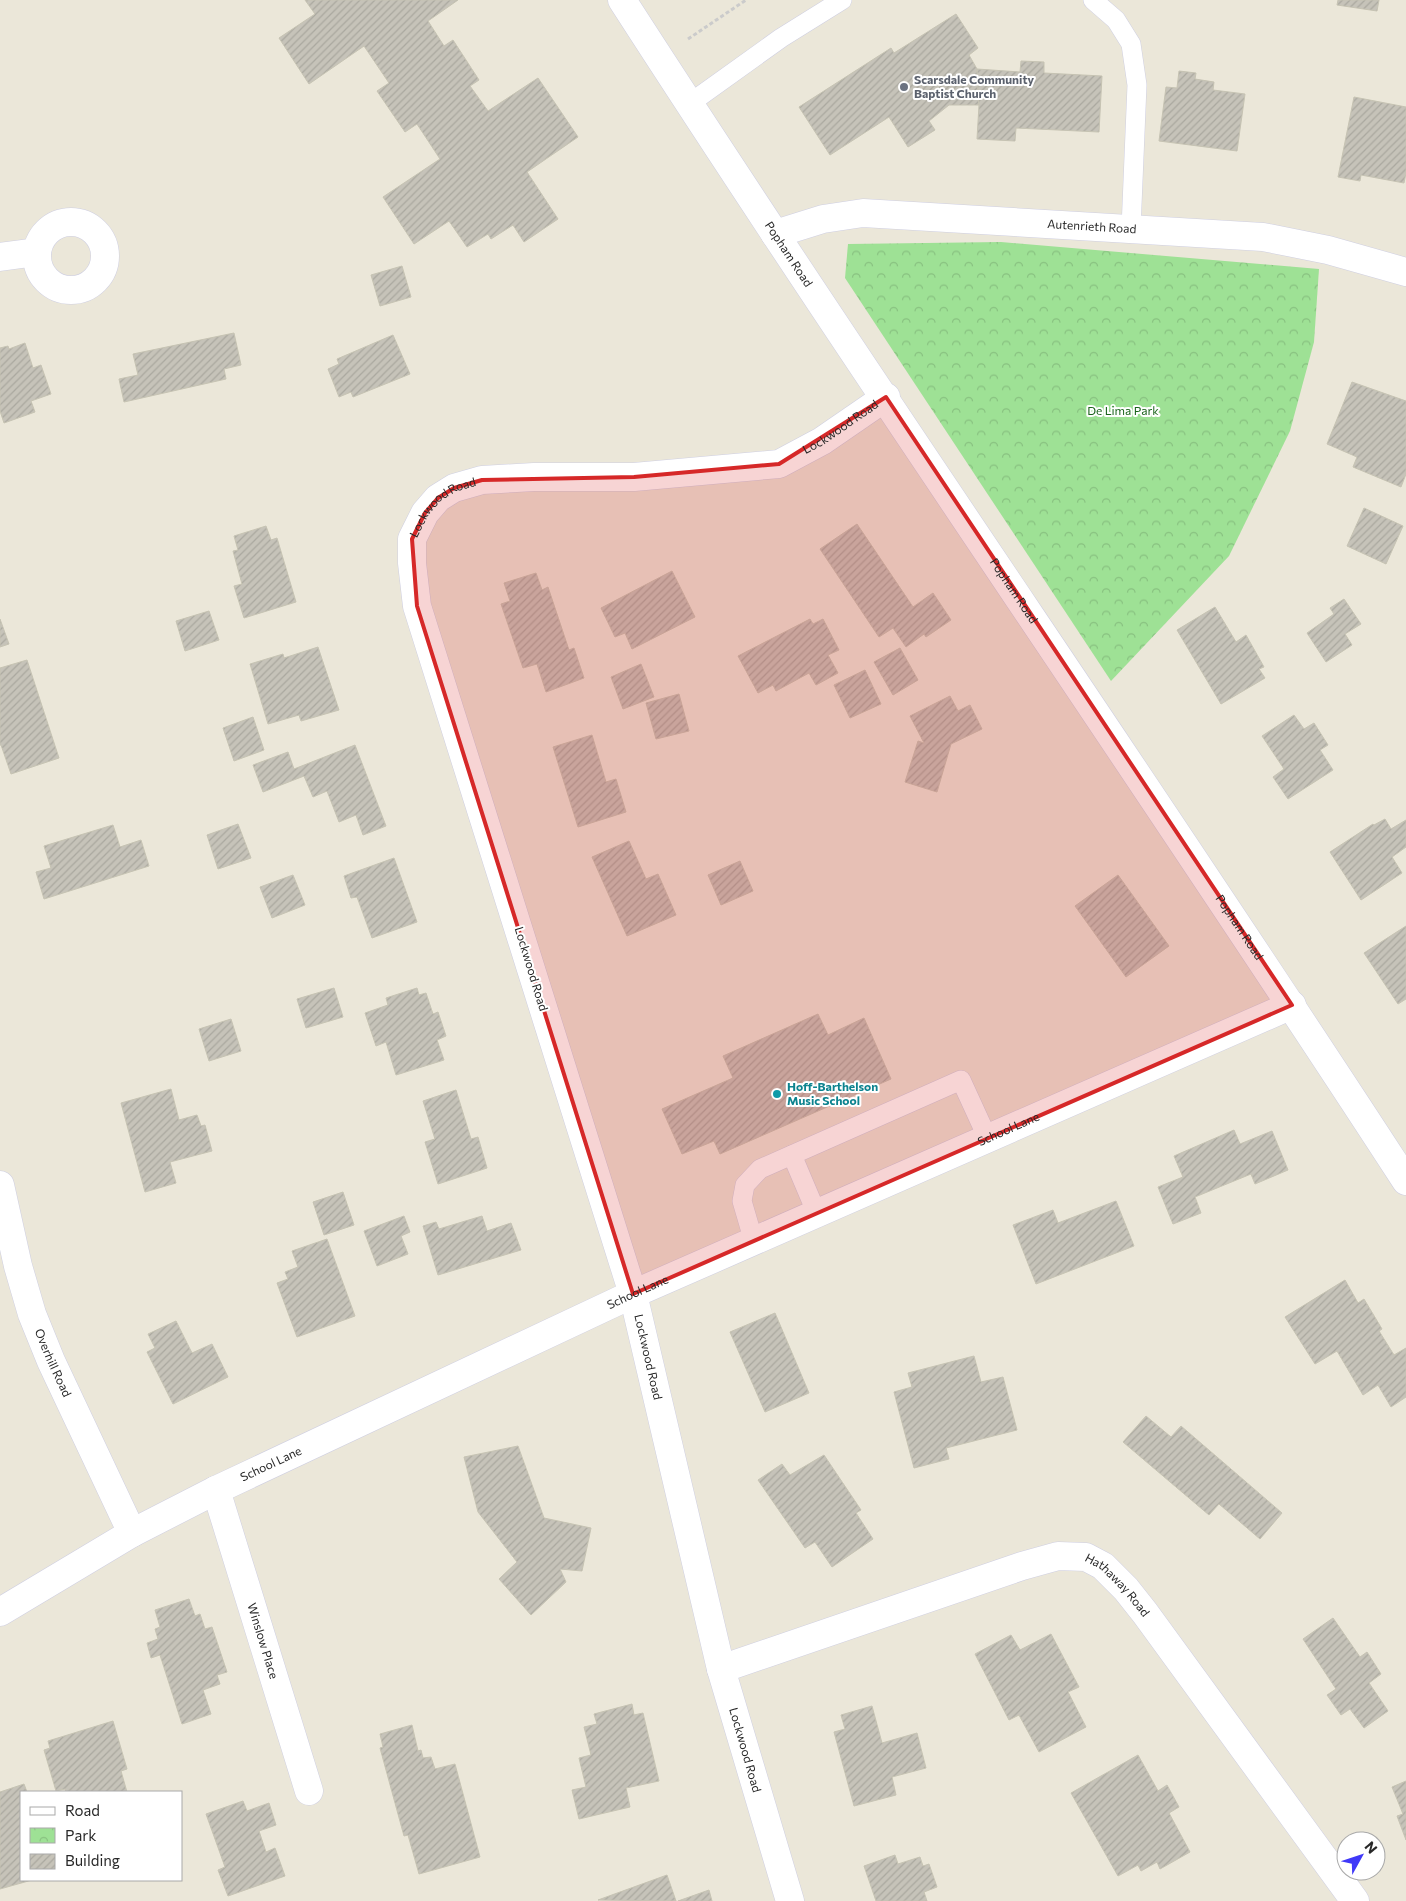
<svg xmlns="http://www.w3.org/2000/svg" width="1406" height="1901" font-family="Commissioner,sans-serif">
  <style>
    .park { fill: url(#park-crowns) }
    .building { fill: url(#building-hatch); stroke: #c6c3b3 }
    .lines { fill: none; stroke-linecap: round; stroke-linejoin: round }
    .lane-casing { stroke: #cfcfe1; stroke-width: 20 }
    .street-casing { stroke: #cfcfe1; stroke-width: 29 }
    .secondary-casing { stroke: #cfcfe1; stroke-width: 29 }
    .path { stroke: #cbcbcb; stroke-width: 3; stroke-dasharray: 4 2.5; stroke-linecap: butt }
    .lane { stroke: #fff; stroke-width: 19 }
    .street { stroke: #fff; stroke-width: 28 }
    .secondary { stroke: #fff; stroke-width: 28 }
    .marked { fill: #d62828; fill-opacity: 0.2; stroke: #d62828; stroke-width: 4; stroke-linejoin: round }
    .worship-dot { fill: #6b7280; stroke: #fff; stroke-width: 2 }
    .culture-dot { fill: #0f9aa8; stroke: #fff; stroke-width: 2 }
    .labels { text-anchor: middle; stroke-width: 4; stroke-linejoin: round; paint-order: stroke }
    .worship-label { font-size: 12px; font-weight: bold; fill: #5b616d; stroke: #fff; text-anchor: start }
    .street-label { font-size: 12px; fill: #282828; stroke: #fff }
    .park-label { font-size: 12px; fill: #1a631b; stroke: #fff }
    .culture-label { font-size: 12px; font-weight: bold; fill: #0d838f; stroke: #fff; text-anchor: start }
  </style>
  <defs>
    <pattern id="park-crowns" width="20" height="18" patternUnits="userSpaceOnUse" patternTransform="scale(1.25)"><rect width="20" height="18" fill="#9ee195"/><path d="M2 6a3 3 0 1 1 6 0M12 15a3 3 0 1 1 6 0" fill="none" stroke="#88c180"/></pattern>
    <pattern id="building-hatch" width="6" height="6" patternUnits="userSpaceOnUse" patternTransform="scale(1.25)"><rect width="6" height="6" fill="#c6c3b9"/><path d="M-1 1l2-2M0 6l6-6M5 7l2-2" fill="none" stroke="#aaa89f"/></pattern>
  </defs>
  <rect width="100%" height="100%" fill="#ebe7d9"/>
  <path class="park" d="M 1001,242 L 1319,269 L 1314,342 L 1290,431 L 1229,556 L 1111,681 L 845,278 L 848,244 Z"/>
  <g class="building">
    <path d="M 305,0 L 458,0 L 428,21 L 444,46 L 453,40 L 479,80 L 470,86 L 488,111 L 538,78 L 578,137 L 527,172 L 558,219 L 524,242 L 513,225 L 491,239 L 488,234 L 467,247 L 449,221 L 414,244 L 383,197 L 440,159 L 417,124 L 405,132 L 377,91 L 389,83 L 364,46 L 309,84 L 279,38 L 315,14 Z"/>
    <path d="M 1338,0 L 1379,0 L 1377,11 L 1337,5 Z"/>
    <path d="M 956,14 L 978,48 L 969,55 L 977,69 L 979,105 L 949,105 L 929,121 L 935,130 L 908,147 L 889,117 L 830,155 L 799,107 L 891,48 L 894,53 Z"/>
    <path d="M 1021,61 L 1044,62 L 1044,73 L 1102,76 L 1099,132 L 1016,128 L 1015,141 L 977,139 L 979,105 L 977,69 L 1020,72 Z"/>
    <path d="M 1179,71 L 1196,73 L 1195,79 L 1214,82 L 1213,90 L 1245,94 L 1237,151 L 1159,141 L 1166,87 L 1177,88 Z"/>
    <path d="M 1354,97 L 1406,107 L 1406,173 L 1404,183 L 1361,175 L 1360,181 L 1338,177 Z"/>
    <path d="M 402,266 L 411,297 L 380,306 L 371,275 Z"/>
    <path d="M 234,333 L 241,365 L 224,369 L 226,379 L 124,402 L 119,379 L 138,375 L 133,354 Z"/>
    <path d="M 393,335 L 410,374 L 353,397 L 351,392 L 339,397 L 328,369 L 339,364 L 337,359 Z"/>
    <path d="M 25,343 L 33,368 L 41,365 L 51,394 L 31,401 L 35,412 L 4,423 L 0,411 L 0,348 L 8,346 L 9,349 Z"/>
    <path d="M 1352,382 L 1406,401 L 1406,474 L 1401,487 L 1353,467 L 1357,457 L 1327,444 Z"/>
    <path d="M 1364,508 L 1403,526 L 1386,564 L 1347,546 Z"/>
    <path d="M 857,524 L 913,607 L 933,593 L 951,620 L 926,637 L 924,634 L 906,647 L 893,628 L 879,637 L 820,549 Z"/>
    <path d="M 266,526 L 271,540 L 277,538 L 296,602 L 244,618 L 234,586 L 242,584 L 233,551 L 238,550 L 234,536 Z"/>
    <path d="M 672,571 L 695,617 L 632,649 L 625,633 L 615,637 L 601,608 Z"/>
    <path d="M 536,573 L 542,590 L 548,587 L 569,650 L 574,648 L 584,678 L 546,692 L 537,664 L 523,668 L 501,604 L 510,601 L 504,583 Z"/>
    <path d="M 1344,599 L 1361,624 L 1345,634 L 1352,645 L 1326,662 L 1307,633 L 1334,614 L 1330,608 Z"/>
    <path d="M 1215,607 L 1236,642 L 1246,635 L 1264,667 L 1259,669 L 1265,678 L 1221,704 L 1177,630 Z"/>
    <path d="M 209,611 L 219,640 L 185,651 L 176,621 Z"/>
    <path d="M 0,619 L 9,644 L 0,647 Z"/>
    <path d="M 810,619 L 813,624 L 823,619 L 839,650 L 828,655 L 838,673 L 816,685 L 809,673 L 776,691 L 773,685 L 758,693 L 738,656 Z"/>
    <path d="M 318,647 L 339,710 L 301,721 L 299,715 L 268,724 L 250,664 L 283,654 L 284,658 Z"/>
    <path d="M 900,648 L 918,680 L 893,695 L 874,662 Z"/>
    <path d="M 27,660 L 59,758 L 11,774 L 1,745 L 0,745 L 0,668 Z"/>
    <path d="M 641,664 L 654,697 L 623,709 L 611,677 Z"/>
    <path d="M 865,670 L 881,704 L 850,718 L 834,685 Z"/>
    <path d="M 679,694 L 689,731 L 656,739 L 646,703 Z"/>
    <path d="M 950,696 L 958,711 L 970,705 L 982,729 L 951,744 L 937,792 L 905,782 L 918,741 L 924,743 L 910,716 Z"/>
    <path d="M 1294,715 L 1304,729 L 1314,723 L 1328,745 L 1320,750 L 1333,770 L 1288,799 L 1273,777 L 1284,769 L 1262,736 Z"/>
    <path d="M 253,717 L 264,750 L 234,761 L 223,728 Z"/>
    <path d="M 592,735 L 606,782 L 616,779 L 626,812 L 578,827 L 553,747 Z"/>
    <path d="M 355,745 L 386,826 L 363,835 L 356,815 L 339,822 L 327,791 L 313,797 L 304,776 L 263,792 L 253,765 L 288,752 L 294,769 Z"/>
    <path d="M 1385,819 L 1391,829 L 1406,820 L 1406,847 L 1392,857 L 1402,873 L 1361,900 L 1330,852 L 1373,824 L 1374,825 Z"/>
    <path d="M 238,824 L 251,858 L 218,869 L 207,835 Z"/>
    <path d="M 113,825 L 120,847 L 141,840 L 149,866 L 44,899 L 36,872 L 51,868 L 44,846 Z"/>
    <path d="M 629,841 L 646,879 L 658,874 L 676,915 L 627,936 L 592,857 Z"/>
    <path d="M 394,858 L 417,922 L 372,938 L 357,897 L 351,898 L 344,876 Z"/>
    <path d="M 740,861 L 753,891 L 721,905 L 708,875 Z"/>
    <path d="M 293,875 L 305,905 L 272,918 L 260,887 Z"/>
    <path d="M 1118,875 L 1169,946 L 1126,977 L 1075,906 Z"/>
    <path d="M 1406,926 L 1406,999 L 1398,1004 L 1364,953 Z"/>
    <path d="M 334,988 L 343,1017 L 306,1028 L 297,999 Z"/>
    <path d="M 417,988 L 419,995 L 426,993 L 433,1014 L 438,1012 L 446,1036 L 437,1040 L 444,1060 L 396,1075 L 386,1042 L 376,1046 L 365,1013 L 388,1005 L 386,998 Z"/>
    <path d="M 818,1014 L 828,1035 L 864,1018 L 891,1079 L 720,1154 L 714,1141 L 682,1154 L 662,1109 L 733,1078 L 723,1056 Z"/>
    <path d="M 231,1019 L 241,1051 L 209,1061 L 199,1029 Z"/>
    <path d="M 171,1089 L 179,1120 L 197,1115 L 201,1126 L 205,1125 L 212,1151 L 170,1162 L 176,1183 L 145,1192 L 121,1103 Z"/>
    <path d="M 456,1090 L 471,1139 L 478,1137 L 487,1168 L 438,1184 L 425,1142 L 435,1139 L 423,1101 Z"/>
    <path d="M 1234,1130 L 1240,1144 L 1272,1131 L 1288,1170 L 1255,1184 L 1251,1174 L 1195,1197 L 1201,1213 L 1173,1224 L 1158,1187 L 1183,1177 L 1174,1156 Z"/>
    <path d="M 343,1192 L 354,1225 L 324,1235 L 313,1202 Z"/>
    <path d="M 1116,1201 L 1134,1246 L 1036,1284 L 1013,1225 L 1053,1210 L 1058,1223 Z"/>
    <path d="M 404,1216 L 410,1232 L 401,1236 L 408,1254 L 377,1266 L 364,1231 Z"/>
    <path d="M 482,1216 L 487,1231 L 511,1223 L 521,1250 L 438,1275 L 423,1226 L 436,1222 L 439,1229 Z"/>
    <path d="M 327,1239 L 355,1316 L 297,1337 L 277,1283 L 288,1279 L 285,1272 L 298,1267 L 292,1251 Z"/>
    <path d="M 1345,1280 L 1358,1303 L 1364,1299 L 1382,1329 L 1379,1331 L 1394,1355 L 1406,1348 L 1406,1397 L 1391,1407 L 1378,1385 L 1363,1395 L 1337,1351 L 1315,1364 L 1285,1317 Z"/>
    <path d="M 775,1313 L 809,1393 L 765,1412 L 730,1332 Z"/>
    <path d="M 176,1321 L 192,1353 L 212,1344 L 228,1377 L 173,1404 L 147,1352 L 155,1348 L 148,1334 Z"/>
    <path d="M 974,1356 L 981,1382 L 1003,1377 L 1017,1430 L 946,1448 L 949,1459 L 914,1468 L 894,1392 L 912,1387 L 908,1373 Z"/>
    <path d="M 1146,1416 L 1171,1437 L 1181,1426 L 1282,1513 L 1260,1539 L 1219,1504 L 1209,1515 L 1123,1442 Z"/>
    <path d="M 518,1446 L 544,1518 L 591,1528 L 582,1571 L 560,1569 L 566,1582 L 531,1615 L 499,1579 L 517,1562 L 478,1512 L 464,1457 Z"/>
    <path d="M 824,1455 L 861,1510 L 856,1513 L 873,1539 L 832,1567 L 815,1542 L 805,1548 L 758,1480 L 782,1464 L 790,1475 Z"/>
    <path d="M 189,1599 L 195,1616 L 200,1614 L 205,1629 L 212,1627 L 227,1672 L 217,1675 L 220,1684 L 203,1690 L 211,1714 L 182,1724 L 160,1655 L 151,1658 L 147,1643 L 158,1639 L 155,1629 L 160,1627 L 155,1610 Z"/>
    <path d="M 1333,1618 L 1360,1657 L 1367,1652 L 1381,1674 L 1369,1683 L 1388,1711 L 1364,1728 L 1350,1709 L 1341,1715 L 1327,1695 L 1336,1689 L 1303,1639 Z"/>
    <path d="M 1051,1634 L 1079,1687 L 1068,1692 L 1086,1727 L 1039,1752 L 1019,1715 L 1009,1720 L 975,1654 L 1011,1635 L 1020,1650 Z"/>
    <path d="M 632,1704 L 634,1715 L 643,1713 L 659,1781 L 626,1788 L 630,1807 L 579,1819 L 572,1790 L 586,1787 L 579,1758 L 591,1755 L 584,1727 L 597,1724 L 594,1714 Z"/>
    <path d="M 872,1706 L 882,1743 L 917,1733 L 926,1768 L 892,1777 L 896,1795 L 854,1806 L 834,1732 L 845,1729 L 841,1715 Z"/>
    <path d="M 113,1721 L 127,1769 L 121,1771 L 127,1792 L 66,1792 L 65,1789 L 56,1791 L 44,1750 L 50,1748 L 48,1741 Z"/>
    <path d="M 412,1725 L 418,1751 L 421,1750 L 423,1758 L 431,1757 L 435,1769 L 455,1764 L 480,1857 L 419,1874 L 408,1835 L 404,1836 L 380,1748 L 383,1747 L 380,1734 Z"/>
    <path d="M 1138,1755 L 1158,1791 L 1167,1785 L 1179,1807 L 1169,1813 L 1190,1852 L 1160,1869 L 1157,1862 L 1141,1871 L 1138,1865 L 1118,1876 L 1071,1793 Z"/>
    <path d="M 1406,1781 L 1406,1840 L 1397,1816 L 1403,1814 L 1392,1787 Z"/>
    <path d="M 24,1784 L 27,1792 L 21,1792 L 21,1880 L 32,1880 L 0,1889 L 0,1792 Z"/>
    <path d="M 243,1801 L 247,1811 L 269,1803 L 276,1825 L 259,1831 L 266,1852 L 275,1848 L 285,1876 L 228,1896 L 218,1870 L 225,1867 L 206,1814 Z"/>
    <path d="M 895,1855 L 898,1864 L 920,1857 L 923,1866 L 929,1864 L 937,1887 L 924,1892 L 927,1901 L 876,1901 L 864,1866 Z"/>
    <path d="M 667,1875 L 676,1901 L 598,1900 Z"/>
    <path d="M 709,1890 L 712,1901 L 678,1901 Z"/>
  </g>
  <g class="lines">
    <defs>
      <g id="lane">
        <path d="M 1093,0 L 1116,20 L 1131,44 L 1137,85 L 1131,229"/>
        <path d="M 689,104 L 781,38 L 842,0"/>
        <path d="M 792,1155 L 817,1214"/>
        <path d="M 754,1242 L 742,1201 L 745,1185 L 760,1169 L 961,1080 L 988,1139"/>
      </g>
      <g id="street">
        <circle cx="71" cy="256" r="34"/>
        <path id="s1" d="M 775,234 L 823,219 L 863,213 L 1263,237 L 1328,250 L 1406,272"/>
        <path d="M 0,257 L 37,252"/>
        <path id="s2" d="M 0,1185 L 18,1266 L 32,1314 L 51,1361 L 132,1533"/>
        <path id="s3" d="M 216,1490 L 309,1791"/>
        <path id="s4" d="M 0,1612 L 132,1533 L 216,1490 L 633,1294 L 1292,1005"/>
        <path id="s5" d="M 721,1669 L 1022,1566 L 1058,1556 L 1086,1557 L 1103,1566 L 1126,1589 L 1145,1613 L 1355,1901"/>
        <path id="s6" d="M 790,1901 L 721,1669 L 633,1294 L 417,606 L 412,563 L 412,539 L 425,513 L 438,498 L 454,488 L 482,480 L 534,477 L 634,477 L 779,464 L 822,441 L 886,397"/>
      </g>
      <g id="secondary">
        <path id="s7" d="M 622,0 C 878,397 1149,785 1406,1181"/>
      </g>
    </defs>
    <use href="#lane" class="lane-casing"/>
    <use href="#street" class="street-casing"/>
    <use href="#secondary" class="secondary-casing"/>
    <path class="path" d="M 688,39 L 746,0"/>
    <use href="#lane" class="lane"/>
    <use href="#street" class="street"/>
    <use href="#secondary" class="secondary"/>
  </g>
  <path class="marked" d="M 886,397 L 1292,1005 L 633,1294 L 417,606 L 412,539 L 425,513 L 438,498 L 454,488 L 482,480 L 634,477 L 779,464 Z"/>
  <circle class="worship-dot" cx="904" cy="87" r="5"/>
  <circle class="culture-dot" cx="777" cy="1094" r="5"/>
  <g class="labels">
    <g class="worship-label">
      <text x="914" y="84">Scarsdale Community<tspan x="914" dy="14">Baptist Church</tspan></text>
    </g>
    <g class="street-label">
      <text dy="4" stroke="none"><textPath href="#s1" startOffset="320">Autenrieth Road</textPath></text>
      <text dy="4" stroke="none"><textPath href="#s7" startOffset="304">Popham Road</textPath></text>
      <text dy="4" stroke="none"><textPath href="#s6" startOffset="1882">Lockwood Road</textPath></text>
      <text dy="4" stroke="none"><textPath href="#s6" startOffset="1462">Lockwood Road</textPath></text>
      <text dy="4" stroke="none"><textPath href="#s7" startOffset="709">Popham Road</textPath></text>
      <text dy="4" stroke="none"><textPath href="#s7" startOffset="1114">Popham Road</textPath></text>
      <text transform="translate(531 969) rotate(73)" y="4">Lockwood Road</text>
      <text dy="4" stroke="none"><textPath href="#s4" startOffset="1119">School Lane</textPath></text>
      <text dy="4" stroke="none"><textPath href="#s4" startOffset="714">School Lane</textPath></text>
      <text transform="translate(648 1357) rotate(77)" y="4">Lockwood Road</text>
      <text dy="4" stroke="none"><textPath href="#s2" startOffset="186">Overhill Road</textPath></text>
      <text dy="4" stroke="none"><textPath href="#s4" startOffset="309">School Lane</textPath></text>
      <text dy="4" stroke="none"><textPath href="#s5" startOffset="426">Hathaway Road</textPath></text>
      <text dy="4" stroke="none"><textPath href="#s3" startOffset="158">Winslow Place</textPath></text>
      <text transform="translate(745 1750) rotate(74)" y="4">Lockwood Road</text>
    </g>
    <g class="park-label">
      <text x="1123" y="415">De Lima Park</text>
    </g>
    <g class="culture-label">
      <text x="787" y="1091">Hoff-Barthelson<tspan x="787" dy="14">Music School</tspan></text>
    </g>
  </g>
  <rect x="20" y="1791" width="162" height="90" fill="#ffffff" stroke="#a9a9a9"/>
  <rect x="30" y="1807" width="25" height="8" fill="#ffffff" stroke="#a9a9a9"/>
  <text x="65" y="1816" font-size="15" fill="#282828">Road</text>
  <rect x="30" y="1828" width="25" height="15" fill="url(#park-crowns)" stroke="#a9a9a9"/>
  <text x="65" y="1841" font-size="15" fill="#282828">Park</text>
  <rect x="30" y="1854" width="25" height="15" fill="url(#building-hatch)" stroke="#a9a9a9"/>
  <text x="65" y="1866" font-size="15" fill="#282828">Building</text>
  <g transform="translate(1361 1856) rotate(50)"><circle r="24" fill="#ffffff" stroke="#a9a9a9"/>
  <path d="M0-4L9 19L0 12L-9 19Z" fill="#4039f8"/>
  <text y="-8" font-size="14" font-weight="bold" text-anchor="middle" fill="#282828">N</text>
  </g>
</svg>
